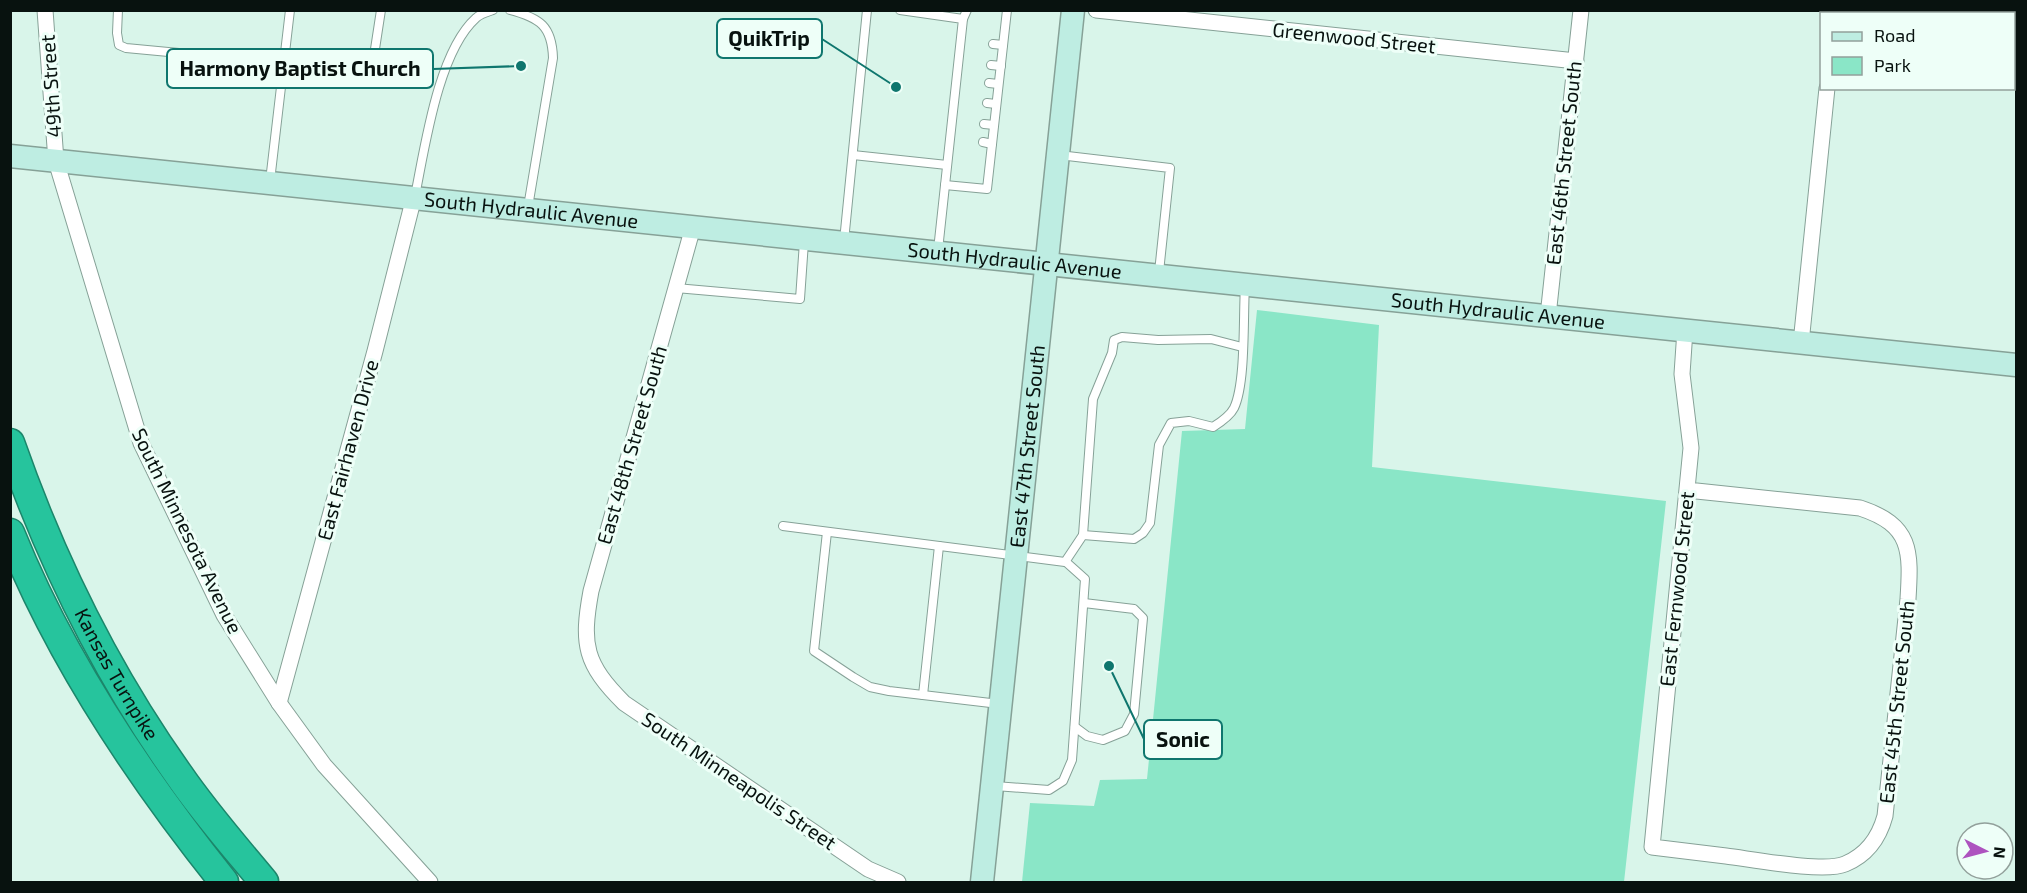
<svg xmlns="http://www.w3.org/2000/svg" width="2027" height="893" font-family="'Exo 2',sans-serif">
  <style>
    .green { fill: #8ae6c7 }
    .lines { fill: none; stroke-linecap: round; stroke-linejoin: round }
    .lane-casing { stroke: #86a197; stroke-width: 10 }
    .street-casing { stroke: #86a197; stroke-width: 17 }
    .secondary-casing { stroke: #86a197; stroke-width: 25 }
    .highway-casing { stroke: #1c866b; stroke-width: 31 }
    .lane { stroke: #fff; stroke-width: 8 }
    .street { stroke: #fff; stroke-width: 15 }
    .secondary { stroke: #beede2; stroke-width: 22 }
    .highway { stroke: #26c49d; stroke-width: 28 }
    .labels { text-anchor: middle; stroke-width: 6; stroke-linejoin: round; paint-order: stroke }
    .street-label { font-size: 20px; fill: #08120f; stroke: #eefff8 }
    .leader { fill: none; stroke: #0f766e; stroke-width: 2 }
    .callout-dot { fill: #0f766e; stroke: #eefff8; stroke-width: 2 }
    .callout { fill: #eefff8; stroke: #0f766e; stroke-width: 2 }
    .callout-label { font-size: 21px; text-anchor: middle; font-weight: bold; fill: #08120f }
  </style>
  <rect width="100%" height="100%" fill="#d9f5ea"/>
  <path class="green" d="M 1257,310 L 1379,325 L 1372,467 L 1666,501 L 1624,882 L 1022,882 L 1030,803 L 1094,806 L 1100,780 L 1147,779 L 1182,431 L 1245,429 Z"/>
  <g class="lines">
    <defs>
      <g id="lane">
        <path d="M 118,10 L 117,33 L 119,45 L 126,48 L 361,70 L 373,62 L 381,10"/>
        <path d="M 510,10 C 540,18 552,26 553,58 L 528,207"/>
        <path d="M 900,10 L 963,19 L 938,250"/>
        <path d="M 963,19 L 967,10"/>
        <path d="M 993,44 L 1003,45"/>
        <path d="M 991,65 L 1001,66"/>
        <path d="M 989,83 L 998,84"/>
        <path d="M 987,103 L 996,104"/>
        <path d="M 984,124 L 994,125"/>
        <path d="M 983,142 L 992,144"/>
        <path d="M 853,155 L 947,165"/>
        <path d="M 1059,155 L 1170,168 L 1159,272"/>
        <path d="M 270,181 L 290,10"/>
        <path d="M 945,185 L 987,189 L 1007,10"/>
        <path d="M 415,196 C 425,147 438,52 476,18 C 480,14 487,12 493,10"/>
        <path d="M 844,241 L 867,10"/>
        <path d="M 676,288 L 800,299 L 804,242"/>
        <path d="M 783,526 L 1065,562 L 1083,535 L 1134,539 L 1143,533 L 1150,523 L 1159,445 L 1171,423 L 1189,421 L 1213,427 C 1221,422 1230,416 1234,408 C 1246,383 1243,316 1245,286"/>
        <path d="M 827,532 L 814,651 L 853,677 L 870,687 L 889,691 L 999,704"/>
        <path d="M 1083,535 L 1093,399 L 1112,353 L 1114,340 L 1122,337 L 1158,340 L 1211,339 L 1242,347"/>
        <path d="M 923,695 L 939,546"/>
        <path d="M 1075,727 L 1087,736 L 1103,740 L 1125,731 L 1134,714 L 1143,618 L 1134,609 L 1084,603"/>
        <path d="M 995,786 L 1049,790 L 1063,781 L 1072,760 L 1085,579 L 1066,562"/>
      </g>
      <g id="street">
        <path d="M 45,10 L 56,161 L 141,443 L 224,615 L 279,703 L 324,765 L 430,882"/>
        <path d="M 1096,10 L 1576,61"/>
        <path d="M 1837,14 L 1837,10"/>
        <path d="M 693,227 L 591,591 C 581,645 585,664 624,703 L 868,869 L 898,882"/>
        <path d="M 1548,316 L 1581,10"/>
        <path d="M 1685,330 L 1682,374 L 1691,448 L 1652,847 C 1676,850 1701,853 1726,856 C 1751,859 1824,873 1845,864 C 1867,855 1879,838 1885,816 L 1908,599 C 1911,551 1912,525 1860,508 L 1687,490"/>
        <path d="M 1801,343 L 1827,88"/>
        <path d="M 279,703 L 375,351 L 414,197"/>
      </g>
      <g id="secondary">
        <path id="s1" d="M 10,156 L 2016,365"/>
        <path id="s2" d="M 982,882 L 1073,10"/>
      </g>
      <g id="highway">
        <path id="s3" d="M 10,443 C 51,560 107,674 179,775 C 205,813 235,847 264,882"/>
        <path d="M 10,533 C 61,660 139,776 224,882"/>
      </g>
    </defs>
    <use href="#lane" class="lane-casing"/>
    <use href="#street" class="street-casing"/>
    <use href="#secondary" class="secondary-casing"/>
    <use href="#highway" class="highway-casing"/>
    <use href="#lane" class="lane"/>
    <use href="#street" class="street"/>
    <use href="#secondary" class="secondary"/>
    <use href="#highway" class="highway"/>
  </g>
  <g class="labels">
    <g class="street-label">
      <text transform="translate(1354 38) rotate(6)" y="7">Greenwood Street</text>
      <text transform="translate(51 86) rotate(-94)" y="7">49th Street</text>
      <text transform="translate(1564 163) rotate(-84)" y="7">East 46th Street South</text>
      <text dy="7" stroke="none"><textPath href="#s1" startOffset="524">South Hydraulic Avenue</textPath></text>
      <text dy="7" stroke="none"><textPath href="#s1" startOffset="1010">South Hydraulic Avenue</textPath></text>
      <text dy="7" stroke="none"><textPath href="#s1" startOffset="1496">South Hydraulic Avenue</textPath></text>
      <text transform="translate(632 445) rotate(-74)" y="7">East 48th Street South</text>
      <text dy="7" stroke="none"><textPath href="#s2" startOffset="438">East 47th Street South</textPath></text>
      <text transform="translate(348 450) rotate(-75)" y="7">East Fairhaven Drive</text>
      <text transform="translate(187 531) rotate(64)" y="7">South Minnesota Avenue</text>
      <text transform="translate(1677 589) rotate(-84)" y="7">East Fernwood Street</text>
      <text dy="7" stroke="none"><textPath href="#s3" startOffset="255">Kansas Turnpike</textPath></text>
      <text transform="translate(1897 702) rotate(-84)" y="7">East 45th Street South</text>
      <text transform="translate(739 781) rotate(34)" y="7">South Minneapolis Street</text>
    </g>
  </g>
  <path class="leader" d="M896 87L822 39M521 66L433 69M1109 666L1144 739"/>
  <g class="callout-dot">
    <circle cx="896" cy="87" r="6"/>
    <circle cx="521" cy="66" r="6"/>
    <circle cx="1109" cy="666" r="6"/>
  </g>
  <g class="callout">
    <rect x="717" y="19" width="105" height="39" rx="6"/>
    <rect x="167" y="49" width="266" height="39" rx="6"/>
    <rect x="1144" y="720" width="78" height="39" rx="6"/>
  </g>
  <g class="callout-label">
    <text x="769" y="46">QuikTrip</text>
    <text x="300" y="76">Harmony Baptist Church</text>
    <text x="1183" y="747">Sonic</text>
  </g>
  <rect width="2027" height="893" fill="none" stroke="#08120f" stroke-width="24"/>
  <rect x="1820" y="12" width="195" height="78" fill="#eefff8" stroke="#92a09b" stroke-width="1.5"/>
  <rect x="1832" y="32" width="30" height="9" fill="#beede2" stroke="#92a09b" stroke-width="1.5"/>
  <text x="1874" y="42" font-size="18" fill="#08120f">Road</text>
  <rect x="1832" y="57" width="30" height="18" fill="#8ae6c7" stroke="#92a09b" stroke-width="1.5"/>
  <text x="1874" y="72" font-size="18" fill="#08120f">Park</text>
  <g transform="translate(1985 851) rotate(96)"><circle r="28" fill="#eefff8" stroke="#92a09b" stroke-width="1.5"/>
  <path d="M0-4.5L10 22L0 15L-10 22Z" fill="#ad53bf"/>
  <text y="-9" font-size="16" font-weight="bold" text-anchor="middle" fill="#08120f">N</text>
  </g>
</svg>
